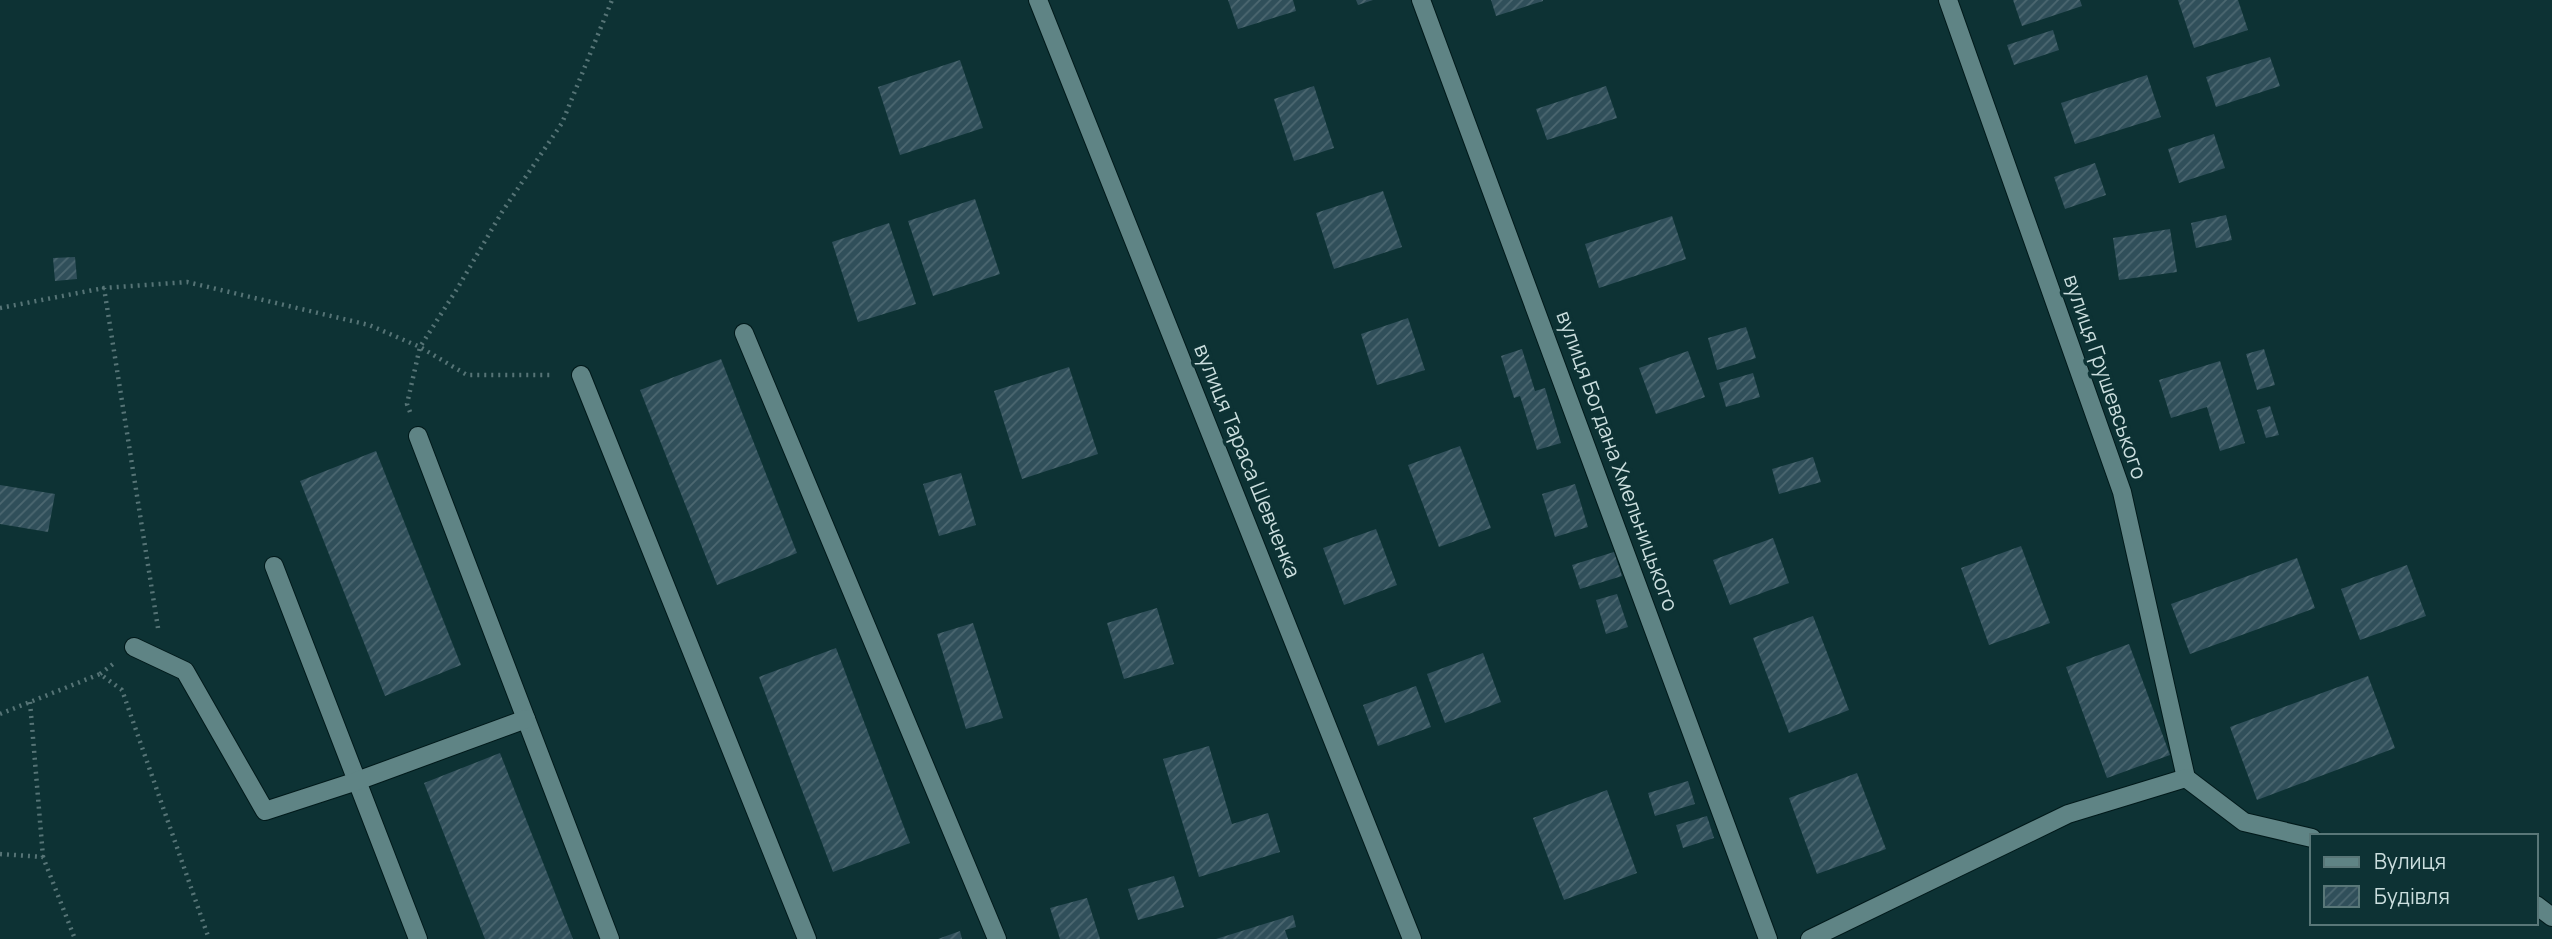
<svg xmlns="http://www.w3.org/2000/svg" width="2552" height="939" font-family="Manrope,sans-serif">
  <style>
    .building { fill: url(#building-hatch) }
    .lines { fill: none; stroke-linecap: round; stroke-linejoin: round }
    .minor-casing { stroke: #00191a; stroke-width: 20 }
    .path { stroke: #567476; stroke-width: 4.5; stroke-dasharray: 2 5; stroke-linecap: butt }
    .minor { stroke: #5f8485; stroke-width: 18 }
    .labels { text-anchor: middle; stroke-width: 7; stroke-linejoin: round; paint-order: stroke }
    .street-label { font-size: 21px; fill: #cbdede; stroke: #0d3234 }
  </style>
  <defs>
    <pattern id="building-hatch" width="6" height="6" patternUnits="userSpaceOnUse" patternTransform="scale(1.75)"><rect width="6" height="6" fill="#304f5a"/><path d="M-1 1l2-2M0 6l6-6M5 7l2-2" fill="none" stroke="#4d6871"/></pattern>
  </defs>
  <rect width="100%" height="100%" fill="#0d3234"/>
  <g class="building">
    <path d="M 1228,0 L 1293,0 L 1296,11 L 1238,29 Z"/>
    <path d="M 1356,0 L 1373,0 L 1358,5 Z"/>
    <path d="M 1491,0 L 1543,0 L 1543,1 L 1496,16 Z"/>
    <path d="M 2013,0 L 2080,0 L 2082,6 L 2022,26 Z"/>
    <path d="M 2178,0 L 2238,0 L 2248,30 L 2194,48 Z"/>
    <path d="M 2053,30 L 2059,50 L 2014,65 L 2007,45 Z"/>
    <path d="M 2270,57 L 2280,86 L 2216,107 L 2206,77 Z"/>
    <path d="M 960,60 L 983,128 L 900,155 L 878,87 Z"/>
    <path d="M 2147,75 L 2161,117 L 2075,144 L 2061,103 Z"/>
    <path d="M 1314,86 L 1334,148 L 1294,161 L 1274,99 Z"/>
    <path d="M 1606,86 L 1617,118 L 1547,140 L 1536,109 Z"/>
    <path d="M 2214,134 L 2225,168 L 2179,183 L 2168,149 Z"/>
    <path d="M 2095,163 L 2106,195 L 2065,209 L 2054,177 Z"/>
    <path d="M 1383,191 L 1402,247 L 1334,269 L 1316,213 Z"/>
    <path d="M 975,199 L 1000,274 L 933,296 L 908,221 Z"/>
    <path d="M 2226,215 L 2232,240 L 2196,248 L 2191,223 Z"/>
    <path d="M 1672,216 L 1686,259 L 1599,288 L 1585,244 Z"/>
    <path d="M 889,223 L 916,304 L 858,322 L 832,242 Z"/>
    <path d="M 2170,229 L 2177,272 L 2119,280 L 2113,238 Z"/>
    <path d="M 75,257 L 77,279 L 55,281 L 53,258 Z"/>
    <path d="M 1408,318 L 1425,370 L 1377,385 L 1361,334 Z"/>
    <path d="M 1746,327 L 1756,358 L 1717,370 L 1708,338 Z"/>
    <path d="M 1522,349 L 1535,391 L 1545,388 L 1561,443 L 1537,450 L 1520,396 L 1514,398 L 1501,356 Z"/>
    <path d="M 2264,349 L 2275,385 L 2257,390 L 2246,354 Z"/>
    <path d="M 1688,351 L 1705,397 L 1656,414 L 1639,368 Z"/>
    <path d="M 721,359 L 797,553 L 717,585 L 640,390 Z"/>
    <path d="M 2220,361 L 2245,443 L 2220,451 L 2207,407 L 2171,418 L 2159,380 Z"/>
    <path d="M 1069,367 L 1098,454 L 1022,479 L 994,391 Z"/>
    <path d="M 1753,373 L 1760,397 L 1726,407 L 1719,383 Z"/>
    <path d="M 2270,406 L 2279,435 L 2266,438 L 2257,410 Z"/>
    <path d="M 1460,446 L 1491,528 L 1439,547 L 1408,465 Z"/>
    <path d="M 376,451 L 461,665 L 385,696 L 300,481 Z"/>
    <path d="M 1813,457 L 1821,482 L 1779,494 L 1772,469 Z"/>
    <path d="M 961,473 L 976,525 L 939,536 L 923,484 Z"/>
    <path d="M 1575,484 L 1588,527 L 1555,537 L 1542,494 Z"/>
    <path d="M 0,485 L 55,494 L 48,532 L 0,524 Z"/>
    <path d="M 1376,529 L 1397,585 L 1344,605 L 1323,548 Z"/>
    <path d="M 1773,538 L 1789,583 L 1730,605 L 1713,560 Z"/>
    <path d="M 2021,546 L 2050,623 L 1989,645 L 1961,568 Z"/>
    <path d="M 1614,552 L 1622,576 L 1580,589 L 1572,565 Z"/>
    <path d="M 2297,558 L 2315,608 L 2190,654 L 2171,604 Z"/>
    <path d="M 2407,565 L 2426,616 L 2360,640 L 2341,589 Z"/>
    <path d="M 1617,594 L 1628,627 L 1606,634 L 1596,600 Z"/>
    <path d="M 1157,608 L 1174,664 L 1124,679 L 1107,623 Z"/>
    <path d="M 1813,616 L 1849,710 L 1789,733 L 1753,638 Z"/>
    <path d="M 973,623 L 1003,718 L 966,729 L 937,634 Z"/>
    <path d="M 2129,644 L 2170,755 L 2107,778 L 2066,667 Z"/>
    <path d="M 836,648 L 910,843 L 833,872 L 759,677 Z"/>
    <path d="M 1483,653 L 1501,702 L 1445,723 L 1427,674 Z"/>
    <path d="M 2368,676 L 2395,748 L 2257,800 L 2230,727 Z"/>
    <path d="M 1416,686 L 1431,727 L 1378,746 L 1363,705 Z"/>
    <path d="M 1209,746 L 1232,824 L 1268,813 L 1280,852 L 1199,877 L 1163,759 Z"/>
    <path d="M 500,753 L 573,939 L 485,939 L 424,783 Z"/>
    <path d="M 1857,773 L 1886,849 L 1817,874 L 1789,798 Z"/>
    <path d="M 1688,781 L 1695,804 L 1655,816 L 1648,793 Z"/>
    <path d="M 1607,790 L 1637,873 L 1564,900 L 1533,818 Z"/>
    <path d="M 1707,816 L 1714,838 L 1683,848 L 1676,825 Z"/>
    <path d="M 1174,876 L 1184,907 L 1138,920 L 1128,889 Z"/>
    <path d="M 1087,898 L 1100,939 L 1060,939 L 1050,908 Z"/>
    <path d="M 1293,915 L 1296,927 L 1285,930 L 1288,939 L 1216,939 Z"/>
    <path d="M 960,931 L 962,939 L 938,939 Z"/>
  </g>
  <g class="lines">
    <defs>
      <g id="minor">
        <path d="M 1038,0 L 1412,939"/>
        <path d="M 1421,0 L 1768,939"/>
        <path d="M 1948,0 L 2122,492 L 2186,778"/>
        <path d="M 744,333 L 997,939"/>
        <path d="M 581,375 L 807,939"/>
        <path d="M 418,436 L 610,939"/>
        <path d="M 274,566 L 418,939"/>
        <path d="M 134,647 L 185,671 L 265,811 L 357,781 L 526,719"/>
        <path d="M 2536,905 L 2552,917"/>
        <path d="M 1810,939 L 2068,814 L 2186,778 L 2244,822 L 2312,838"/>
      </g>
    </defs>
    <use href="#minor" class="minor-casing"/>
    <g class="path">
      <path d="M 0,308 L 104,288"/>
      <path d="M 410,412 L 407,404 L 420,347 L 457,289 L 502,212 L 562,123 L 612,0"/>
      <path d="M 158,628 L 104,288 L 187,282 L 369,325 L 420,347 L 467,375 L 554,375"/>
      <path d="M 100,674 L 113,664"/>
      <path d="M 30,702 L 43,857"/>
      <path d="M 0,714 L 100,674 L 122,690 L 209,939"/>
      <path d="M 0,854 L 43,857 L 75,939"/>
    </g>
    <use href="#minor" class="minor"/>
  </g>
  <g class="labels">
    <g class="street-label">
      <text transform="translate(2105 377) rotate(71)" y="7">вулиця Грушевського</text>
      <text transform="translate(1247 461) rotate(68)" y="7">вулиця Тараса Шевченка</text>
      <text transform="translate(1617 461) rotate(70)" y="7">вулиця Богдана Хмельницького</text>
    </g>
  </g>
  <rect x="2310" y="834" width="228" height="91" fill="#0d3234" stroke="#597778" stroke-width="2"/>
  <rect x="2324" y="857" width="35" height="10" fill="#5f8485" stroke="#597778" stroke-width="2"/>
  <text x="2374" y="869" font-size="21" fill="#cbdede">Вулиця</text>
  <rect x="2324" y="886" width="35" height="21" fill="url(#building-hatch)" stroke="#597778" stroke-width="2"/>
  <text x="2374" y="904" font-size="21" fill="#cbdede">Будівля</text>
</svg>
